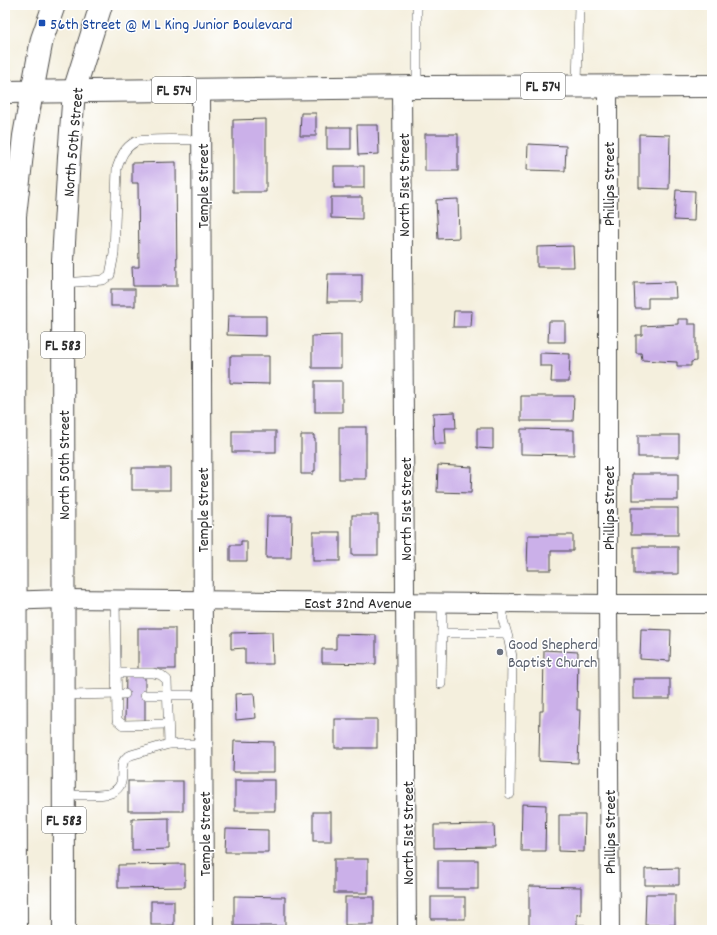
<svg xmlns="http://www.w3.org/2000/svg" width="717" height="935" font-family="Dekko,sans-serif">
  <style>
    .building { fill: #cbb0e9 }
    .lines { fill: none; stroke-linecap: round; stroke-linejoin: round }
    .lane-casing { stroke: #494846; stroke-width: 10 }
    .street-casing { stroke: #494846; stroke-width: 20 }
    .primary-casing { stroke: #494846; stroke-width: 24 }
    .lane { stroke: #fff; stroke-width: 9 }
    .street { stroke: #fff; stroke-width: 18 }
    .primary { stroke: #fff; stroke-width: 22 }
    .transit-dot { fill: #1a4fb4; stroke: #fff; stroke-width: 1.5 }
    .worship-dot { fill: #6b7280; stroke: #fff; stroke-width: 1.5 }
    .labels { text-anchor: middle; stroke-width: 3; stroke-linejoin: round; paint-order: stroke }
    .shield { fill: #fff; stroke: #6b6b6b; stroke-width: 1 }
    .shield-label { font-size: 15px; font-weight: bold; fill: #2b2b2b }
    .transit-label { font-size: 16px; fill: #164399; stroke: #fff; text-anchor: start }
    .street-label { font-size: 16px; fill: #2b2b2b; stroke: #fff }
    .worship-label { font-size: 16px; fill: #5b616d; stroke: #fff; text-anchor: start }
  </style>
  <rect width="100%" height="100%" fill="#fff"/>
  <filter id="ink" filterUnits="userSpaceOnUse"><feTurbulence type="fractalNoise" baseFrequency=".025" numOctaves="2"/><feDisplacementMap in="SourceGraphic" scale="8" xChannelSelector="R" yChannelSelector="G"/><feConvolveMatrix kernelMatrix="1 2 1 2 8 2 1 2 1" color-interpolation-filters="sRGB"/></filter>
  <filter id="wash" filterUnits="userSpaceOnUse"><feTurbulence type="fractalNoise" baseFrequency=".012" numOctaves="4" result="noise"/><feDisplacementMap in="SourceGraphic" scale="16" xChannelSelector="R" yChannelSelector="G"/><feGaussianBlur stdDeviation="0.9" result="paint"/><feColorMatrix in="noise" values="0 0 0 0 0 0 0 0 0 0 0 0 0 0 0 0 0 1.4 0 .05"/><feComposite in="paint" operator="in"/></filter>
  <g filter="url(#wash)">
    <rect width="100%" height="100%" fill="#f4efdd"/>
    <g id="blocks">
      <g class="building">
        <path d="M 301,113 L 316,113 L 316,136 L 300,136 Z"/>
        <path d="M 266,119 L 266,192 L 233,192 L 233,120 Z"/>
        <path d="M 357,125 L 378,125 L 379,154 L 358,155 Z"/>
        <rect x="327" y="127" width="24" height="22"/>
        <rect x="425" y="134" width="33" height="37"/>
        <path d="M 639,134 L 670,135 L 669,189 L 639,188 Z"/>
        <path d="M 528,144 L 566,146 L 565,171 L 527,170 Z"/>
        <path d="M 176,162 L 177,286 L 133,286 L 132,267 L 139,267 L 138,183 L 132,183 L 132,163 Z"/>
        <rect x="334" y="166" width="30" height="22"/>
        <path d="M 676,190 L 695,191 L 694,221 L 674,220 Z"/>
        <path d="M 331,197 L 362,197 L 362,219 L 331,218 Z"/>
        <path d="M 458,199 L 459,238 L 438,239 L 436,200 Z"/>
        <path d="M 573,246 L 574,267 L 537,267 L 537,247 Z"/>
        <path d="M 328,274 L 362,274 L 362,302 L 327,302 Z"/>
        <path d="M 675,282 L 676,298 L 648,298 L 648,308 L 635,308 L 634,283 Z"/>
        <rect x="111" y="289" width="24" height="17"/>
        <path d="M 454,311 L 472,311 L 471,327 L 453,327 Z"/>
        <path d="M 228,316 L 266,316 L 266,336 L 227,335 Z"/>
        <path d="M 678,319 L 688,319 L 688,324 L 696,324 L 696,361 L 691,362 L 691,366 L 677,366 L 677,362 L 642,360 L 641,353 L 636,353 L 636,335 L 642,335 L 642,326 L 678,324 Z"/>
        <path d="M 549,321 L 565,321 L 565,342 L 548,342 Z"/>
        <path d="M 341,335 L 341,368 L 312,368 L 312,336 Z"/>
        <path d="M 540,353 L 570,354 L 569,382 L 551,382 L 552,366 L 540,366 Z"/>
        <path d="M 230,356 L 269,356 L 269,384 L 230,383 Z"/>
        <rect x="315" y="381" width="27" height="31"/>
        <path d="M 521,396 L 574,396 L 573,421 L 521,421 Z"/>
        <path d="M 455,412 L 456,428 L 445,428 L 446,444 L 434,444 L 433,413 Z"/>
        <rect x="339" y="427" width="27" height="52"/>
        <path d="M 477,428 L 493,428 L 493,449 L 477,448 Z"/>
        <path d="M 521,429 L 574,430 L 574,455 L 521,454 Z"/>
        <rect x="232" y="431" width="44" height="21"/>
        <path d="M 301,435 L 314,435 L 314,439 L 315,439 L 315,471 L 313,471 L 313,474 L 301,474 Z"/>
        <rect x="638" y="435" width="41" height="22"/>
        <path d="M 438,465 L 472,467 L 471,493 L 437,492 Z"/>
        <rect x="132" y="468" width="38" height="22"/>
        <rect x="632" y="474" width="46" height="26"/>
        <rect x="631" y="508" width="47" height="27"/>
        <rect x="352" y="515" width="26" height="40"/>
        <path d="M 267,516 L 292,516 L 291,558 L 266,558 Z"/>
        <rect x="313" y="532" width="27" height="29"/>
        <path d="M 528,535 L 573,535 L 573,551 L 551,551 L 551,570 L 527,570 Z"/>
        <path d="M 241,541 L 247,541 L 247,561 L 230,561 L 230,545 L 241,545 Z"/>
        <rect x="634" y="547" width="44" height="27"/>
        <rect x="138" y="628" width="37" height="41"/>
        <path d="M 641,629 L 671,630 L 670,661 L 640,659 Z"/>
        <path d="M 272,632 L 273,664 L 245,664 L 245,648 L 231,649 L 231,633 Z"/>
        <path d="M 336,634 L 376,635 L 376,664 L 322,663 L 322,649 L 336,649 Z"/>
        <path d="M 544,650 L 578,652 L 577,710 L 580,710 L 578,763 L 539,761 L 540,711 L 543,711 Z"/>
        <path d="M 126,674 L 145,674 L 145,721 L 125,721 Z"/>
        <rect x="633" y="679" width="37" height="20"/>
        <path d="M 254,693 L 256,718 L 236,720 L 235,694 Z"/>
        <rect x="335" y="719" width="42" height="29"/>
        <path d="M 234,741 L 274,742 L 274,772 L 233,772 Z"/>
        <rect x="235" y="780" width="40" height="31"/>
        <rect x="128" y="781" width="55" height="30"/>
        <path d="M 522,804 L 546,805 L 545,851 L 521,851 Z"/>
        <rect x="313" y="812" width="18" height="30"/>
        <path d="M 559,815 L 585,815 L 584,852 L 559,851 Z"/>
        <path d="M 169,818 L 169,849 L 132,850 L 132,819 Z"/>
        <path d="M 494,824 L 495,847 L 434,848 L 434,825 Z"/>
        <path d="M 226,829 L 268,830 L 268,852 L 225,852 Z"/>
        <rect x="334" y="859" width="34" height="34"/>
        <rect x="438" y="860" width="40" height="29"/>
        <path d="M 185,864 L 185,887 L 118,888 L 118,865 Z"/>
        <path d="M 679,868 L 679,885 L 645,885 L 645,869 Z"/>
        <path d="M 529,886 L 581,887 L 581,915 L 577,914 L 577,925 L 585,925 L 585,930 L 529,930 Z"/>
        <path d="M 646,894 L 675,894 L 675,925 L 645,925 Z"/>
        <path d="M 234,896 L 285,897 L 285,926 L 234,926 Z"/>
        <rect x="345" y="897" width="29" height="28"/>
        <rect x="431" y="897" width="34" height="22"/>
        <rect x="151" y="901" width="23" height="24"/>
      </g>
    </g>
  </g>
  <g filter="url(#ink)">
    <use href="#blocks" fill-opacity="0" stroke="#494846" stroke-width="1"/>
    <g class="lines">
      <defs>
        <g id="lane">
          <path d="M 417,5 L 417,87"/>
          <path d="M 577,86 L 579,5"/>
          <path d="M 63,283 L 103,280 L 110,275 L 114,254 L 117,168 C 121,157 124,148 135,142 C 144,138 189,140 201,140"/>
          <path d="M 115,599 L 117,720 L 123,725 L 168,724"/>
          <path d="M 442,603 L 442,633"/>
          <path d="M 503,603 L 503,620 L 509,641 L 512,657 L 510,794"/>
          <path d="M 116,673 L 153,673 L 161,675 L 167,680 L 169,744"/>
          <path d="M 441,684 L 442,633 L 506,633"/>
          <path d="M 63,695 L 125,694"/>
          <path d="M 145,695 L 203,695"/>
          <path d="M 64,795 C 72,795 105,796 111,793 C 130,784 116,767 126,758 C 127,756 130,756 131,755 L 169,744 L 203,744"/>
        </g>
        <g id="street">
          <path d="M 608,86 L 608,604 L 610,930"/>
          <path d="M 402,87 L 407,930"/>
          <path d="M 201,89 L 204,930"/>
          <path d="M 5,601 L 63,599 L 608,604 L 712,604"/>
        </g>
        <g id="primary">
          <path d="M 5,92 L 417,87 L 712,86"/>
          <path d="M 16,930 L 15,216 L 24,136 L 32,92 L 42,39 L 54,5"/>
          <path d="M 64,930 L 63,260 L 69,157 L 74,91 L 101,5"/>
        </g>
      </defs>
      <use href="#lane" class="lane-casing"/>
      <use href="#street" class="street-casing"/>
      <use href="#primary" class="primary-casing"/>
      <use href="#lane" class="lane"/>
      <use href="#street" class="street"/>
      <use href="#primary" class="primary"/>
    </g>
  </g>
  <rect class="transit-dot" x="38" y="19" width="8" height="8" rx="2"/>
  <circle class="worship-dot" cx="500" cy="652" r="4"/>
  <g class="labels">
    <g class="shield">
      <rect x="521" y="73" width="44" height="26" rx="3"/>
      <rect x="152" y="77" width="44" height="26" rx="3"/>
      <rect x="41" y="332" width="44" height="26" rx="3"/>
      <rect x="42" y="807" width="44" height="26" rx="3"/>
    </g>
    <g class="shield-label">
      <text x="543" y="91">FL 574</text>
      <text x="174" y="95">FL 574</text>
      <text x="63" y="350">FL 583</text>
      <text x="64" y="825">FL 583</text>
    </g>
    <g class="transit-label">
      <text x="50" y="29">56th Street @ M L King Junior Boulevard</text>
    </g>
    <g class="street-label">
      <text transform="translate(72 142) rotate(-85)" y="6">North 50th Street</text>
      <text transform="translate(608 184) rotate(-90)" y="6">Phillips Street</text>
      <text transform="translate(403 185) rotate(-90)" y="6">North 51st Street</text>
      <text transform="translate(202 186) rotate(-90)" y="6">Temple Street</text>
      <text transform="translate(63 465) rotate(-90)" y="6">North 50th Street</text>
      <text transform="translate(608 508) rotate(-90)" y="6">Phillips Street</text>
      <text transform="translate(405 509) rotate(-90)" y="6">North 51st Street</text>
      <text transform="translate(202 510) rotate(-90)" y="6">Temple Street</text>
      <text x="358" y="608">East 32nd Avenue</text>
      <text transform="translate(609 832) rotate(-90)" y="6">Phillips Street</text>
      <text transform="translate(407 833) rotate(-90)" y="6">North 51st Street</text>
      <text transform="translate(204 834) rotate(-90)" y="6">Temple Street</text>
    </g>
    <g class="worship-label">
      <text x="508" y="649">Good Shepherd<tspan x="508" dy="18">Baptist Church</tspan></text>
    </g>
  </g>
  <rect width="717" height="935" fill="none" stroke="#fff" stroke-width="20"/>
</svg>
